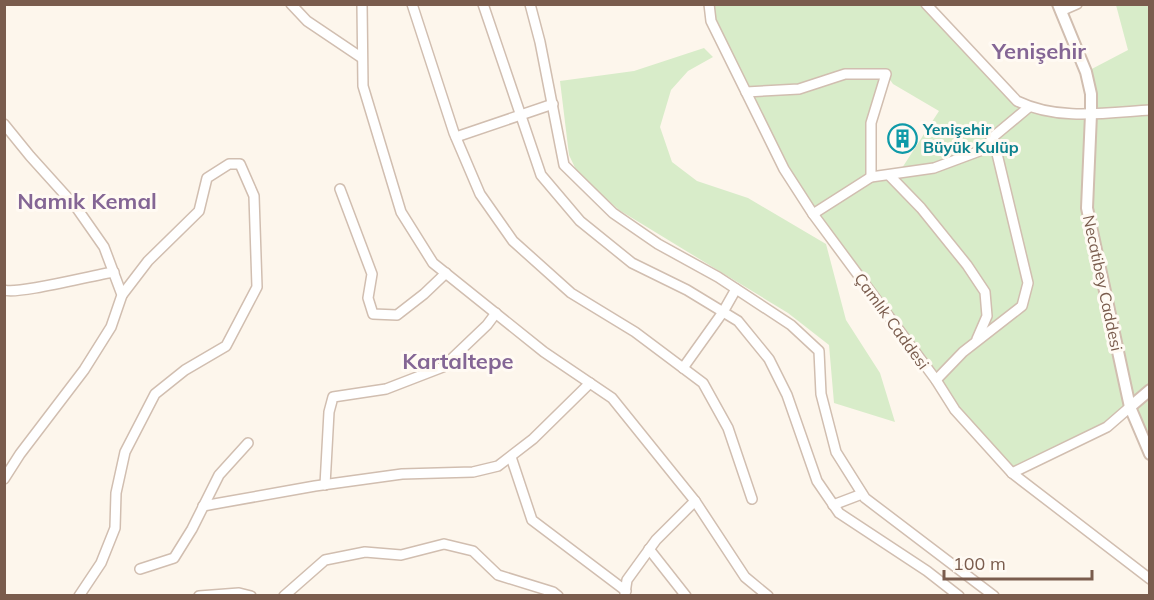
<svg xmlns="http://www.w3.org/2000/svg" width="1154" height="600" font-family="Mulish,sans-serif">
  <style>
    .green { fill: #d8ecc9; fill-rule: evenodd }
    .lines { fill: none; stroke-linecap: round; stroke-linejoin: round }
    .minor-casing { stroke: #d1beb0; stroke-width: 12 }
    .tertiary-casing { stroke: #d1beb0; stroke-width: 14 }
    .minor { stroke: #fff; stroke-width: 9 }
    .tertiary { stroke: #fff; stroke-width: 10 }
    .labels { text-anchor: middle; stroke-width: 6; stroke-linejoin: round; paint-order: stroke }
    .culture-label { font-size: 16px; font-weight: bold; fill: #0d838f; stroke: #fffaf3; text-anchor: start }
    .street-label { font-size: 16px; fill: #7a5c4d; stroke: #fffaf3 }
    .district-label { font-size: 22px; font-weight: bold; fill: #846695; stroke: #fffaf3 }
  </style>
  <rect width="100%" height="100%" fill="#fdf6ec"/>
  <g class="green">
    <path d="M 709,5 L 926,5 L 1017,101 L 1091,114 L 1086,72 L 1128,50 L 1116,5 L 1149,5 L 1149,454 L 1130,408 L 1107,427 L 1012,473 L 955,410 L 784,169 L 711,21 ZM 886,74 L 893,84 L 939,111 L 902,168 L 871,177 L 871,123 Z"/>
    <path d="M 704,48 L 713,57 L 688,71 L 671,90 L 660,127 L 672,162 L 697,181 L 748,198 L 826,244 L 846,320 L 880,373 L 895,422 L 834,403 L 829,345 L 788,313 L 619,210 L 578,174 L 569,155 L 560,81 L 634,71 Z"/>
  </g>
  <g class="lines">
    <defs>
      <g id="minor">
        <path d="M 291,4 L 307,21 L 362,58"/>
        <path d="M 362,4 L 363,86 L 401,212 L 433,263 L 544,352 L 612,398 L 695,501 L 745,577 L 768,596"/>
        <path d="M 412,4 L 454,133 L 480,194 L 513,241 L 571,293 L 635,332 L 703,383 L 728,428 L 752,499"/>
        <path d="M 483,4 L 541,175 L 580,221 L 632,263 L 687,290 L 738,321 L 769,359 L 787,395 L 817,481 L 839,513 L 927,571 L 959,596"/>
        <path d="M 530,4 L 540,42 L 564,165 L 613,213 L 658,244 L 718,277 L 791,325 L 819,351 L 821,394 L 836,452 L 865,498 L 994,596"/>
        <path d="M 709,4 L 711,21 L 784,169 L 813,214 L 936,380 L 955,410 L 1012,473 L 1150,579"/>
        <path d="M 926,4 L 1017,101 C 1058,121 1105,113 1150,110"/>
        <path d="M 1061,11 L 1077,4"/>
        <path d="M 746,92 L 799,89 L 845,74 L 886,74 L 871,123 L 871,177"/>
        <path d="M 4,124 L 30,156 L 76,207 L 104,247 L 122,295 L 111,327 L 84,370 L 20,454 L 4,479"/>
        <path d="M 456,137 L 553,104"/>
        <path d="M 889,175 L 921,208 L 967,265 L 985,292 L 987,316 L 977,339"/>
        <path d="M 340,189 L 372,274 L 368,298 L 373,314 L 397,315 L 424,294 L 446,273"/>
        <path d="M 813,214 L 871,177 L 934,168 L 985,149 L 993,137 L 1029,107"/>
        <path d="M 4,290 C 17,295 93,275 114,272"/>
        <path d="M 683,368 L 723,312 L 736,289"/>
        <path d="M 936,380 L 963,352 L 1022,306 L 1028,283 L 993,137"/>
        <path d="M 511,457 L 532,520 L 626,591"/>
        <path d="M 1012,473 L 1107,427 L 1130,407"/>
        <path d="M 325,485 L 329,412 L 333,397 L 386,389 L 443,367 L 487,325 L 496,313"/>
        <path d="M 833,505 L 862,494"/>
        <path d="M 203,506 L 315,486 L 402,474 L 473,472 L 498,466 L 533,439 L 590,383"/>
        <path d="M 649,549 L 686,596"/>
        <path d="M 140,569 L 174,558 L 192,529 L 219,475 L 248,443"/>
        <path d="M 625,593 L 627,580 L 656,540 L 695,501"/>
        <path d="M 79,596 L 101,563 L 115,528 L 116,493 L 125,452 L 155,394 L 185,370 L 226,346 L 257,287 L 254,196 L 240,164 L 229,164 L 207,178 L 199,211 L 148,261 L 122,295"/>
        <path d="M 199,596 L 239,593 L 251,596"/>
        <path d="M 284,596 L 325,560 L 365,552 L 401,555 L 444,544 L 473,551 L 498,575 L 553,592 L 558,596"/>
      </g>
      <g id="tertiary">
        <path d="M 1058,4 L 1086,72 L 1091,94 L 1091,114 L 1087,208 L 1130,407 L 1150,454"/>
        <path d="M 1130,407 L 1150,390"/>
      </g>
    </defs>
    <use href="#minor" class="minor-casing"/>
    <use href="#tertiary" class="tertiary-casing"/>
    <use href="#minor" class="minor"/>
    <use href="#tertiary" class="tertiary"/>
  </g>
  <defs>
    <symbol id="building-ring" viewBox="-11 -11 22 22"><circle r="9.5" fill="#fffaf3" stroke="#0f9aa8" stroke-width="1.5"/><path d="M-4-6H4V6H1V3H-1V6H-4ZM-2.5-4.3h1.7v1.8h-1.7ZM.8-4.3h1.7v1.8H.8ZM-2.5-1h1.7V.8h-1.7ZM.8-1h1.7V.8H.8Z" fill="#0f9aa8"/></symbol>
  </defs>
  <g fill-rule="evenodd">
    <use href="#building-ring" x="886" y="122" width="33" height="33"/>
  </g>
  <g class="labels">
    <g class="culture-label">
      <text x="923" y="135">Yenişehir<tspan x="923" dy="18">Büyük Kulüp</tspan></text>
    </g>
    <g class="street-label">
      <text transform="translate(1103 283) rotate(78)" y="6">Necatibey Caddesi</text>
      <text transform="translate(892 321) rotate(54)" y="6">Çamlık Caddesi</text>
    </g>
    <g class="district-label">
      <text x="1039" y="59">Yenişehir</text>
      <text x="87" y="209">Namık Kemal</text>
      <text x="458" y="369">Kartaltepe</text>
    </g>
  </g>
  <rect width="1154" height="600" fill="none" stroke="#7a5c4d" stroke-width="12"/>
  <path d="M944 570v9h148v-9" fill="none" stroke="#7a5c4d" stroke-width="3"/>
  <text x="953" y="570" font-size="18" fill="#7a5c4d" stroke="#fffaf3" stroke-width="4.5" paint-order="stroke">100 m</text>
</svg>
